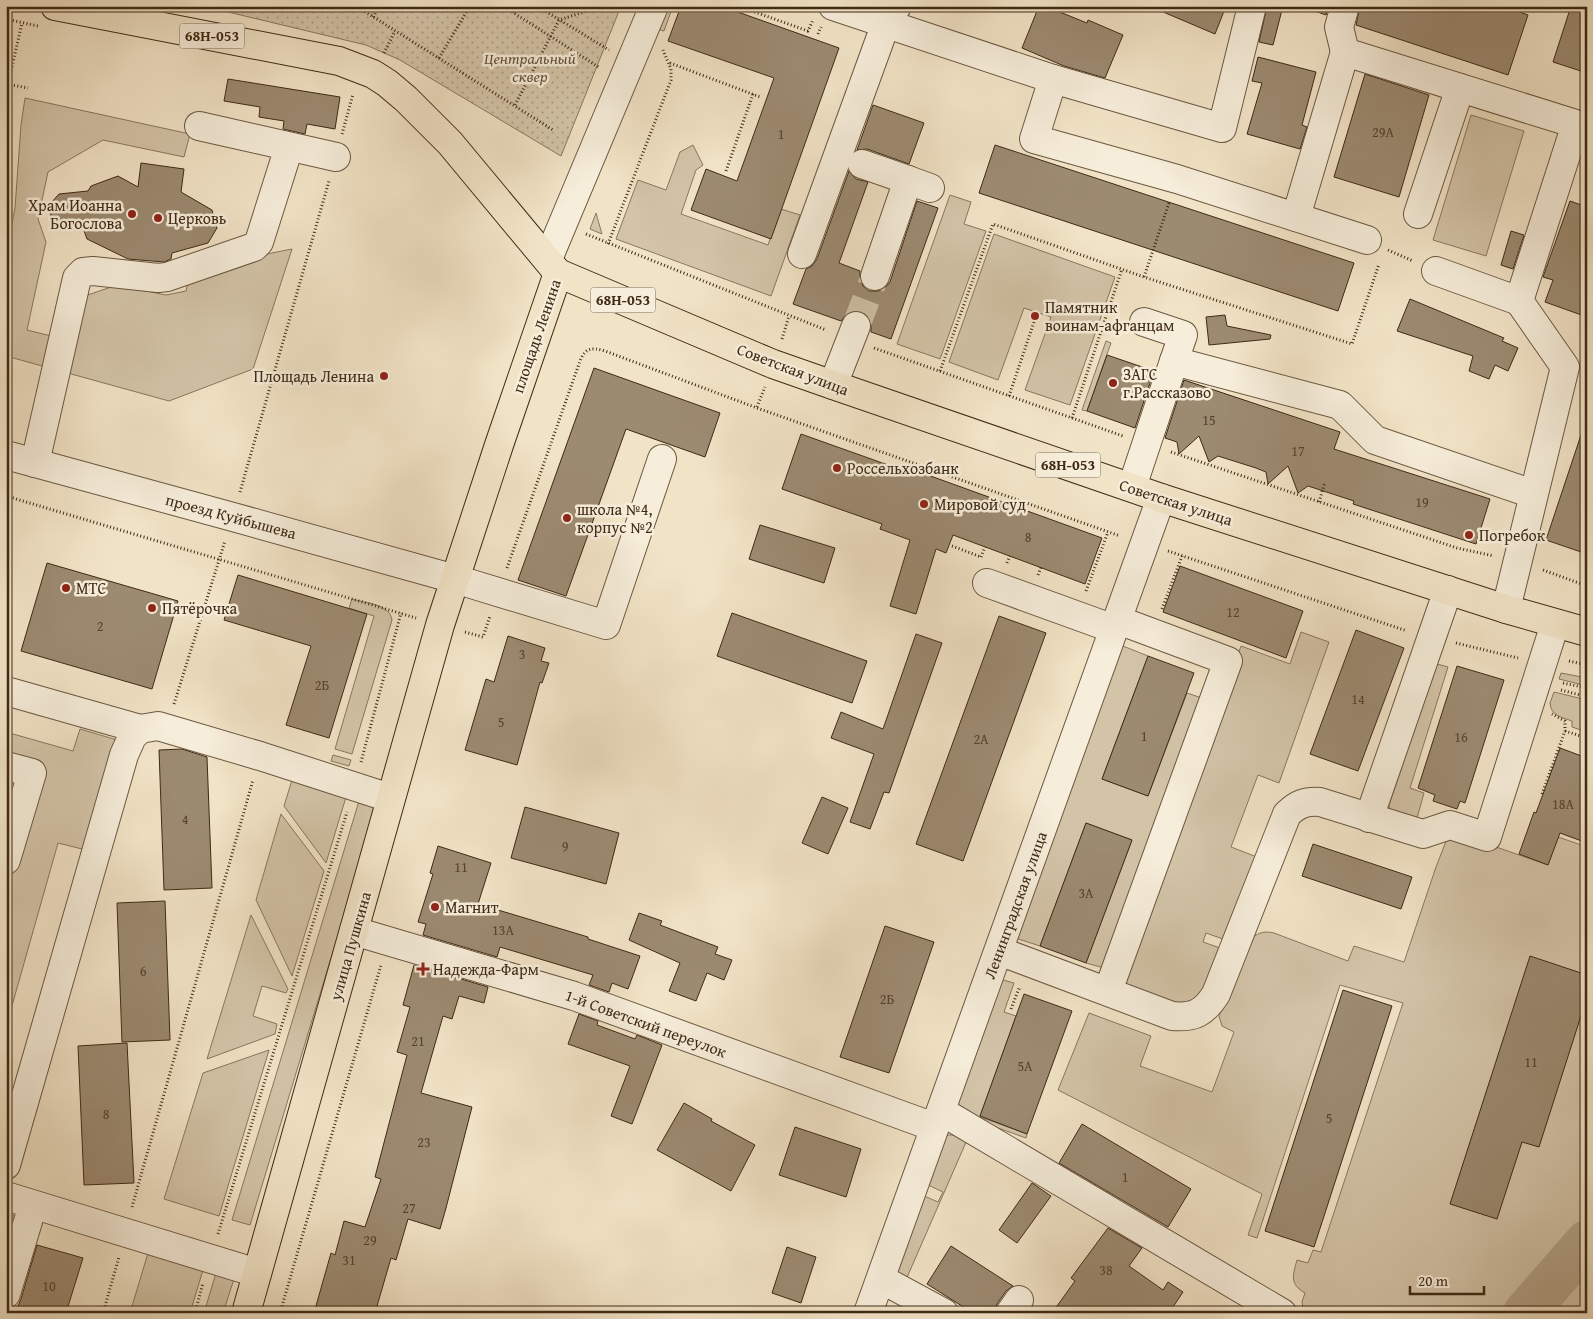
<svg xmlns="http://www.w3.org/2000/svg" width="1593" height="1319" font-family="'Gentium Book Plus',serif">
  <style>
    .grass { fill: #d3c4a8; stroke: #89775e; fill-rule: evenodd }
    .park { fill: url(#park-dots); stroke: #89775e }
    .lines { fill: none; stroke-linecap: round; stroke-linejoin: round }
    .river { stroke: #b4a48a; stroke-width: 44 }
    .building { fill: #9c8a71; stroke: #3f2a15 }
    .minor-tunnel { stroke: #cdbea3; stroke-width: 28; stroke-dasharray: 28 14; stroke-linecap: butt }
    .minor-casing { stroke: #6c5841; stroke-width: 30 }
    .major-casing { stroke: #3f2a15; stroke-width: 30 }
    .path { stroke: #3f2a15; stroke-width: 3; stroke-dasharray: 1 2.5; stroke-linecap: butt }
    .minor { stroke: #f6edda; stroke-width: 28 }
    .major { stroke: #f1e3c6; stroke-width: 28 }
    .poi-dot { fill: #8f2418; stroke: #f6edda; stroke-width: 2 }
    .labels { text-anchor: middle; stroke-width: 5; stroke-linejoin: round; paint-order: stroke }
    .number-label { font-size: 14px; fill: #56422c }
    .shield { fill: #f6edda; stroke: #766450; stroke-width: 1 }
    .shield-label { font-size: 15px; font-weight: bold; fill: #3f2a15 }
    .park-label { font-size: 16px; font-style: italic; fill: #64503a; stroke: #f6edda }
    .poi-label { font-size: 16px; fill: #3f2a15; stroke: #f6edda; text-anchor: start }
    .street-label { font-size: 16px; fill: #3f2a15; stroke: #f6edda }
  </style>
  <defs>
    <pattern id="park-dots" width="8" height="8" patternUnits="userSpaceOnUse" patternTransform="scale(1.25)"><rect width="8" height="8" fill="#d3c4a8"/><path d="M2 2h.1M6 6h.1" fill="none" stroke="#ad9f88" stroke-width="1.8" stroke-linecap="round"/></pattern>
  </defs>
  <rect width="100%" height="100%" fill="#f1e3c6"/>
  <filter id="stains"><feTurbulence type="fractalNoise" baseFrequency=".004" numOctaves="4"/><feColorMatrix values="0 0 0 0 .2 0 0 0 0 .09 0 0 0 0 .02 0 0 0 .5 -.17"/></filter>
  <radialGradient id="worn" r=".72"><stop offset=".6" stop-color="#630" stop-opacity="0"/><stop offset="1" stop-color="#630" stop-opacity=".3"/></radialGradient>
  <g class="grass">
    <path d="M 665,6 L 673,6 L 664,31 L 657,29 Z"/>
    <path d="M 25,98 L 190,134 L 184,157 L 103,140 L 48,172 L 38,219 L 46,242 L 27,330 L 63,339 L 73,300 L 117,285 L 166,295 L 186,291 L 191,269 L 292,249 L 253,369 L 169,401 L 6,356 L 6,254 L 15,208 L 21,125 Z"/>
    <path d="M 1471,115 L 1524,131 L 1486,256 L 1433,240 Z"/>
    <path d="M 693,145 L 703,165 L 696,170 L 681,214 L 768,245 L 781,209 L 800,215 L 771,296 L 616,239 L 638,180 L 666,190 L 680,152 Z"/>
    <path d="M 950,195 L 971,202 L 964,224 L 986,231 L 940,359 L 897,344 Z"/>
    <path d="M 596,213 L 602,234 L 590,229 Z"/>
    <path d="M 994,234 L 1115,277 L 1070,405 L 1025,390 L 1051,317 L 1024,308 L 998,380 L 949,362 Z"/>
    <path d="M 1106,341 L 1111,343 L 1087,411 L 1082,410 Z"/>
    <path d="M 352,599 C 365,603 390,604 392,620 L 352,754 L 335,749 L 374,616 L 349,608 Z"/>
    <path d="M 1301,632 L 1329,642 L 1279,783 L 1258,775 L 1231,847 L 1257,857 L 1204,996 L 1183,1006 L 1118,985 L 1241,646 L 1290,664 ZM 1206,933 L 1223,939 L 1220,948 L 1203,942 Z"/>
    <path d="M 1118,644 L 1148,656 L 1102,779 L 1148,796 L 1187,693 L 1211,701 L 1104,968 L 1086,963 L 1132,840 L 1086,823 L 1040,946 L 1012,937 Z"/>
    <path d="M 1437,664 L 1448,667 L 1410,788 L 1424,793 L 1417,818 L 1390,810 L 1389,805 Z"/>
    <path d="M 1561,673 L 1587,678 L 1587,686 L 1559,679 Z"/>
    <path d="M 1554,692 L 1587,700 L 1587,732 L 1572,727 L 1572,721 C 1561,717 1551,716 1550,703 Z"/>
    <path d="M 80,729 L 117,740 L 86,850 L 58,843 L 6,1027 L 6,883 L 39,769 L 6,760 L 6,732 L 73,751 Z"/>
    <path d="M 333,755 L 351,760 L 349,766 L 331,761 Z"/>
    <path d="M 292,780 L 346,797 L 326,863 L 284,806 Z"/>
    <path d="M 359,801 L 377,806 L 250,1225 L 232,1220 Z"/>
    <path d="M 281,814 L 324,871 L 292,976 L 256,900 Z"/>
    <path d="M 1450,831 L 1548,865 L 1558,837 L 1587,847 L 1587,1313 L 1304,1313 L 1302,1302 L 1305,1293 C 1289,1284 1293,1275 1297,1260 L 1308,1263 L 1313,1250 L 1321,1252 L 1403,1003 L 1340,985 L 1257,1238 L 1248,1235 L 1262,1194 L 1058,1090 L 1089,1013 L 1151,1036 L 1140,1066 L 1212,1092 L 1234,1032 L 1222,1026 L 1219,1016 L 1252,938 C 1259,932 1265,931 1274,933 L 1348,961 L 1354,946 L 1404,962 L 1436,867 Z"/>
    <path d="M 251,915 L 288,989 L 286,993 L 262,986 L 253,1016 L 277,1024 L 275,1034 L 207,1059 Z"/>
    <path d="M 1003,980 L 1014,983 L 1004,1012 L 1016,1016 L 980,1117 L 1027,1134 L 1026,1138 L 959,1114 L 953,1104 L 1000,981 Z"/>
    <path d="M 269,1050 L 219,1216 L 164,1199 L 203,1073 Z"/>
    <path d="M 949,1135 L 959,1135 L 967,1140 L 905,1282 L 963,1313 L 953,1313 L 894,1282 L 934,1150 L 946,1136 ZM 926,1184 L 943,1192 L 938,1202 L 922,1195 Z"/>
    <path d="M 6,1205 L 22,1228 L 6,1278 Z"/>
    <path d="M 148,1253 L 203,1270 L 190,1313 L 130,1313 Z"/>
    <path d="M 216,1273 L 234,1279 L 223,1313 L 204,1313 Z"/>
  </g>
  <path class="park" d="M 203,6 L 621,6 L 561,156 L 400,60 L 366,45 Z"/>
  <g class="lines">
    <path class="river" d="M 1525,1313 L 1587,1242"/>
  </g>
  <g class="building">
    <path d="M 681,6 L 721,6 L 839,48 L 771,239 L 691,210 L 706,169 L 737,181 L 774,78 L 668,41 Z"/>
    <path d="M 1039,6 L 1045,6 L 1087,23 L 1088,20 L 1123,35 L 1105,78 L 1064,66 L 1022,48 Z"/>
    <path d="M 1149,6 L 1226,6 L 1215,34 Z"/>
    <path d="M 1267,6 L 1283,6 L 1273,45 L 1259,42 Z"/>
    <path d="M 1312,6 L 1329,6 L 1326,15 L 1312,10 Z"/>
    <path d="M 1360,6 L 1502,6 L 1528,15 L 1508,75 L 1356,25 Z"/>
    <path d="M 1571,6 L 1587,6 L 1587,73 L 1553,62 Z"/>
    <path d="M 1258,57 L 1316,72 L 1302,125 L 1307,127 L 1300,149 L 1247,134 L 1262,83 L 1252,81 Z"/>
    <path d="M 1365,74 L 1429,95 L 1399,197 L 1334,177 Z"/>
    <path d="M 228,79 L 340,97 L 335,129 L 307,124 L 305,134 L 283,129 L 284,121 L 259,117 L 260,107 L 224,101 Z"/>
    <path d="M 873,105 L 924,123 L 909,164 L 867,149 L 857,150 Z"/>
    <path d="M 995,145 L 1354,263 L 1338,311 L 979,193 Z"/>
    <path d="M 141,163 L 184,169 L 181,192 L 212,210 L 217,228 L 208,243 L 172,253 L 171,259 L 164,262 L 128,259 L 87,239 L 82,225 L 62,227 L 51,218 L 50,204 L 59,194 L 88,191 L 91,186 L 118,176 L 138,187 Z"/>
    <path d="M 849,171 L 856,179 L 868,182 L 839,263 L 860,271 L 860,279 L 863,286 L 869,291 L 878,291 L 885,288 L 890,282 L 917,201 L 938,208 L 891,339 L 871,332 L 871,323 L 868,317 L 861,311 L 853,311 L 847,314 L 841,321 L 793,304 L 806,269 L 812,266 L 817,259 Z"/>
    <path d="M 1570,201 L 1587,207 L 1587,317 L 1545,302 L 1553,280 L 1543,277 Z"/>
    <path d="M 1511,231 L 1524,235 L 1513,269 L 1501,265 Z"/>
    <path d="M 1410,299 L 1504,338 L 1502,341 L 1518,348 L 1508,371 L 1495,365 L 1489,379 L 1469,371 L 1473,356 L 1397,331 Z"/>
    <path d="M 1225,315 L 1227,326 L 1271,335 L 1270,339 L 1209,345 L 1206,317 Z"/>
    <path d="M 1107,355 L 1154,371 L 1135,428 L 1087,411 Z"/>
    <path d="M 594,368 L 720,413 L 705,457 L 626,429 L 566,596 L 518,580 Z"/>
    <path d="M 1184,380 L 1340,432 L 1334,449 L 1490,499 L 1476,544 L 1353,504 L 1354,501 L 1308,486 L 1298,493 L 1288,466 L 1268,484 L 1266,472 L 1256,468 L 1218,456 L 1209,462 L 1199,436 L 1179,454 L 1177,442 L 1165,438 Z"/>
    <path d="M 1583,429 L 1587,430 L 1587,554 L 1546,540 Z"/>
    <path d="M 801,434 L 902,470 L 903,466 L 1102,538 L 1085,584 L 953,535 L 946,553 L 936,549 L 916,614 L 890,606 L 910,540 L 880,529 L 882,524 L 782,489 Z"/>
    <path d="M 760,525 L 835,548 L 824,583 L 749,559 Z"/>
    <path d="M 47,563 L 178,601 L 152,689 L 21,651 Z"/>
    <path d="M 1180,566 L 1303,611 L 1286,658 L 1163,612 Z"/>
    <path d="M 238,575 L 367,614 L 329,738 L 286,725 L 311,646 L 224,620 Z"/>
    <path d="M 732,613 L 867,661 L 852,703 L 717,656 Z"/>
    <path d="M 999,616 L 1046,633 L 963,861 L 916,844 Z"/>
    <path d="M 1356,630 L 1404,648 L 1358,771 L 1310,754 Z"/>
    <path d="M 916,634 L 942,643 L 889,793 L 884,792 L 870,829 L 850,822 L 874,754 L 831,738 L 841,712 L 883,729 Z"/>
    <path d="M 508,636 L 545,648 L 541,661 L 549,663 L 542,683 L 540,682 L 517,765 L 465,750 L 486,679 L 494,682 Z"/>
    <path d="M 1148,656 L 1194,673 L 1148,796 L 1102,779 Z"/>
    <path d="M 1457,666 L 1504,680 L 1465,803 L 1460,801 L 1457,809 L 1433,801 L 1435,795 L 1418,788 Z"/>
    <path d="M 1560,748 L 1587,758 L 1587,843 L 1560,833 L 1548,865 L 1519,854 L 1534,812 L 1536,813 Z"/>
    <path d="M 182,749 L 207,757 L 212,888 L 164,890 L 159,750 Z"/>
    <path d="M 822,797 L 848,808 L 828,854 L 802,843 Z"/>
    <path d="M 525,807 L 619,833 L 606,884 L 511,858 Z"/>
    <path d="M 1086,823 L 1132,840 L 1086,963 L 1040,946 Z"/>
    <path d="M 1313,844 L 1412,877 L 1401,909 L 1302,876 Z"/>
    <path d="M 438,846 L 491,863 L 478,904 L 588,937 L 588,939 L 640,956 L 628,989 L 612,983 L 609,992 L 589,985 L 593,975 L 500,947 L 497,957 L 423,935 L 426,924 L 418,922 L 433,874 L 430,873 Z"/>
    <path d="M 165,901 L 170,1040 L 122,1042 L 117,903 Z"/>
    <path d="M 639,913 L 662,921 L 660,925 L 718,947 L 715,954 L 732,960 L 724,980 L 707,973 L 696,1001 L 669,991 L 680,963 L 629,940 Z"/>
    <path d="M 885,926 L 934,942 L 889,1073 L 840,1057 Z"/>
    <path d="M 1530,956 L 1587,975 L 1587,997 L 1539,1147 L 1522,1142 L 1497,1219 L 1450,1204 Z"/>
    <path d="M 414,965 L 488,987 L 484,1003 L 459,996 L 452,1019 L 443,1016 L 421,1093 L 472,1107 L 446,1208 L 440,1229 L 408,1219 L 396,1260 L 391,1258 L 375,1313 L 314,1313 L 331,1253 L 335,1255 L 344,1221 L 365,1227 L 381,1179 L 375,1177 L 407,1055 L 397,1052 L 410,1007 L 403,1005 Z"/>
    <path d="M 1343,990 L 1392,1006 L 1314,1247 L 1265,1231 Z"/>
    <path d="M 1024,994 L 1072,1011 L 1027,1134 L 980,1116 Z"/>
    <path d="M 579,1014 L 598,1021 L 597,1025 L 635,1039 L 637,1035 L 662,1045 L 632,1124 L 611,1116 L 630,1066 L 568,1044 Z"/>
    <path d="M 127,1043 L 134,1183 L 84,1185 L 78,1046 Z"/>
    <path d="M 684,1103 L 712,1119 L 711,1121 L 755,1145 L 731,1191 L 657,1150 Z"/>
    <path d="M 1082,1124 L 1191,1189 L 1168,1227 L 1059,1163 Z"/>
    <path d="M 795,1127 L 861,1149 L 846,1197 L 779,1175 Z"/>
    <path d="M 1032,1183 L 1051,1196 L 1017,1243 L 999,1230 Z"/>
    <path d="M 1108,1228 L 1142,1248 L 1129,1266 L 1163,1290 L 1168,1282 L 1183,1292 L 1169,1313 L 1052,1313 L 1075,1281 L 1071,1278 Z"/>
    <path d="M 37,1245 L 83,1258 L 66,1313 L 15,1313 L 21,1299 Z"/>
    <path d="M 951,1246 L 1013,1286 L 1006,1291 L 997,1304 L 995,1313 L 973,1313 L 927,1284 Z"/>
    <path d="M 787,1247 L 816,1257 L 801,1303 L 772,1293 Z"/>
  </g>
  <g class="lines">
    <path class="minor-tunnel" d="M 856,326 L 875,276"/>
    <defs>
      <g id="minor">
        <path d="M 833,6 L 1053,79 L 1034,139 L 1177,179 L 1367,240"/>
        <path d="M 1345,6 L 1339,27 L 1345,52 L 1576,124 L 1519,301 L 1565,367 L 1506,609"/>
        <path d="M 1053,79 L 1222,128 L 1252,6"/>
        <path d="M 199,126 L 336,157"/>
        <path d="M 862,164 L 908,180"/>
        <path d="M 1418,214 L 1460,88"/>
        <path d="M 1296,217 L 1345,52"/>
        <path d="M 802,254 L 886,23 L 897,6"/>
        <path d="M 548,259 L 654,6"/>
        <path d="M 1436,271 L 1519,301"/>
        <path d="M 875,276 L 908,180 L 930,188"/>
        <path d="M 1144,322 L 1183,335 L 1174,361"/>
        <path d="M 833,385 L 856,326"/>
        <path d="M 6,455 L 233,517 L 455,579 L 606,625 L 662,459"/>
        <path d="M 35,463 L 77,278 L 83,272 L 93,271 L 158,278 L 167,277 L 254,247 L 259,242 L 289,147"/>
        <path d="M 1132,487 L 1174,361 L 1340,405 L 1375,440 L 1533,494"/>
        <path d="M 987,583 L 1114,629"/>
        <path d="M 6,691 L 140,729"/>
        <path d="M 6,766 L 32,773 L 6,860"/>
        <path d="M 1369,818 L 1448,590"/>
        <path d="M 354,931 L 574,996 L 934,1127"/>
        <path d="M 999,951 L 1172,1016 C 1194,1018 1204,1013 1216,994 L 1287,814 C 1298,804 1305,801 1320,802 L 1423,834 L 1450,825 L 1487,837 L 1555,624"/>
        <path d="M 1108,991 L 1228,661 L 1118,620"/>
        <path d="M 941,1111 L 1282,1313"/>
        <path d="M 6,1165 L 124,755 L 132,737 L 140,729 L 158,726 L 260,756 L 390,798"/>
        <path d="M 6,1196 L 257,1273"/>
        <path d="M 881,1279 L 944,1313"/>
        <path d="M 6,1294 L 33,1205"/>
        <path d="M 868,1313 L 1161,498"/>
        <path d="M 1010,1313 L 1019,1300"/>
      </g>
      <g id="major">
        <path d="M 55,6 L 339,61 L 373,74 L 387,83 L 406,99 L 450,143 L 558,273 L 773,364 L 833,385 L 1161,498 L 1506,609 L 1587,632"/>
        <path d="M 246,1313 L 440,625 L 499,445 L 558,273"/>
      </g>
    </defs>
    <use href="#minor" class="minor-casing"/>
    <use href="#major" class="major-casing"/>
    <g class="path">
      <path d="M 356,6 L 553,130"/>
      <path d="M 503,6 L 600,68"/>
      <path d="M 537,6 L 609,50"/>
      <path d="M 738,6 L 808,31 L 813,20"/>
      <path d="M 514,13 L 519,6"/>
      <path d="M 373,17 L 380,6"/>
      <path d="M 6,19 L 38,26"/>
      <path d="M 818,34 L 821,27"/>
      <path d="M 384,53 L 395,31"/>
      <path d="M 439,58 L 470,6"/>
      <path d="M 670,63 L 760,97"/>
      <path d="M 7,84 L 28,88"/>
      <path d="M 8,84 L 22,23"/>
      <path d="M 515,105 L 559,20 L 602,6"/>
      <path d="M 342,134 L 353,94"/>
      <path d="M 726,171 L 753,94"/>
      <path d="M 1169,203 L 1144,277 L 1352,344 L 1379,264"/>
      <path d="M 586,234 L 826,330"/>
      <path d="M 608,244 L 671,80 L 671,69 L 663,50"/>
      <path d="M 1388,250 L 1413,261"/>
      <path d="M 782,339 L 789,316"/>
      <path d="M 874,348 L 1123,436"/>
      <path d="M 940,371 L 993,224 L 1144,277"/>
      <path d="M 1009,396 L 1034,322"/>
      <path d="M 757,407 L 765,387"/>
      <path d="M 1072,418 L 1122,269"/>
      <path d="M 1171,452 L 1457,548 L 1494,556"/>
      <path d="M 240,492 L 329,181"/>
      <path d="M 6,496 L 416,618"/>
      <path d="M 1319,502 L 1325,482"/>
      <path d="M 952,546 L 981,557"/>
      <path d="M 1168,551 L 1407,631"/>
      <path d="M 981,557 L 985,547"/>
      <path d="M 1007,563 L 1010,556"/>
      <path d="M 507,568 L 580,361 C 585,348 592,347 605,351 L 757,408 L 1120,536"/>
      <path d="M 1543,570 L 1587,586"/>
      <path d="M 1038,575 L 1041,567"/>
      <path d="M 1086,591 L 1108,532"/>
      <path d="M 1162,609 L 1182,556"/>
      <path d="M 465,632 L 483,637 L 490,616"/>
      <path d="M 1456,643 L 1518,658"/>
      <path d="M 1569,661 L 1587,665"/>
      <path d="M 1563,683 L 1587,688"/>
      <path d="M 1561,690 L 1587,697"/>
      <path d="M 174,704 L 225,541"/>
      <path d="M 1565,731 L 1587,738"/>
      <path d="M 361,762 L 401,613"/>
      <path d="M 1542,794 L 1565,731 L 1565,721 L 1552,714"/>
      <path d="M 1011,1009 L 1019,988 L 1021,989"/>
      <path d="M 132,1207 L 253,780"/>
      <path d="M 218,1234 L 347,812"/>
      <path d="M 103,1313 L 119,1257"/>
      <path d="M 195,1313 L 203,1283"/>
      <path d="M 280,1313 L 381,965"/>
    </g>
    <use href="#minor" class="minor"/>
    <use href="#major" class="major"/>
  </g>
  <g class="poi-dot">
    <circle cx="132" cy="214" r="5"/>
    <circle cx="158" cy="218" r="5"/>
    <circle cx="1035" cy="316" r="5"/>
    <circle cx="384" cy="376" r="5"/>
    <circle cx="1113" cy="383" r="5"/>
    <circle cx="837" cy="468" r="5"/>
    <circle cx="924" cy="504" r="5"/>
    <circle cx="567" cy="518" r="5"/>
    <circle cx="1469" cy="535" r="5"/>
    <circle cx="66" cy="588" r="5"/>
    <circle cx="152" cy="608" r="5"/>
    <circle cx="435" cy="907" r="5"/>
    <path d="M420.5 961.5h5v5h5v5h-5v5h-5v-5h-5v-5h5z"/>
  </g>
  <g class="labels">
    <g class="number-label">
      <text x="1383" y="137">29А</text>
      <text x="781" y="139">1</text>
      <text x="1209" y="425">15</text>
      <text x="1298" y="456">17</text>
      <text x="1422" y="507">19</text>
      <text x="1028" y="542">8</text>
      <text x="1233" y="617">12</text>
      <text x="100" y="631">2</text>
      <text x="522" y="659">3</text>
      <text x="322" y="690">2Б</text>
      <text x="1358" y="704">14</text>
      <text x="501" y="727">5</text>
      <text x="1144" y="741">1</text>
      <text x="1461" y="742">16</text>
      <text x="981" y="744">2А</text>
      <text x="1563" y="809">18А</text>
      <text x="185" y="824">4</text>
      <text x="565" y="851">9</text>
      <text x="461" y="872">11</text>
      <text x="1086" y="898">3А</text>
      <text x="503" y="935">13А</text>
      <text x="143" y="976">6</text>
      <text x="887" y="1004">2Б</text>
      <text x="418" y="1046">21</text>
      <text x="1531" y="1067">11</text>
      <text x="1025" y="1071">5А</text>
      <text x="106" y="1119">8</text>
      <text x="1329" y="1123">5</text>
      <text x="424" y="1147">23</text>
      <text x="1125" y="1182">1</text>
      <text x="409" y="1213">27</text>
      <text x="370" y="1245">29</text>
      <text x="349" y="1265">31</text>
      <text x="1106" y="1275">38</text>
      <text x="49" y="1291">10</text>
    </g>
    <g class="shield">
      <rect x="179.5" y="23.5" width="65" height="25" rx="4"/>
      <rect x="590.5" y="287.5" width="65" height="25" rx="4"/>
      <rect x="1035.5" y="452.5" width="65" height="25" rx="4"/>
    </g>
    <g class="shield-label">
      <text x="212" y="41">68Н-053</text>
      <text x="623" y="305">68Н-053</text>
      <text x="1068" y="470">68Н-053</text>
    </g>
    <g class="park-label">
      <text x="530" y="64">Центральный<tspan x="530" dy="18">сквер</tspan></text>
    </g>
    <g class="poi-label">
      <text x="122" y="211" text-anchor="end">Храм Иоанна<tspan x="122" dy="18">Богослова</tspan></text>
      <text x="168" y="224">Церковь</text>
      <text x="1045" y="313">Памятник<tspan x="1045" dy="18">воинам-афганцам</tspan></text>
      <text x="1123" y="380">ЗАГС<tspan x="1123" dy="18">г.Рассказово</tspan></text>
      <text x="374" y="382" text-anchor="end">Площадь Ленина</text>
      <text x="847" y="474">Россельхозбанк</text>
      <text x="934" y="510">Мировой суд</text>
      <text x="577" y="515">школа №4,<tspan x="577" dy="18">корпус №2</tspan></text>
      <text x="1479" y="541">Погребок</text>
      <text x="76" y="594">МТС</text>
      <text x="162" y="614">Пятёрочка</text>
      <text x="445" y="913">Магнит</text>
      <text x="433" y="975">Надежда-Фарм</text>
    </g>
    <g class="street-label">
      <text transform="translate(536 336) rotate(-71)" y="6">площадь Ленина</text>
      <text transform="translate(793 369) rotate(21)" y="6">Советская улица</text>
      <text transform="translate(1176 502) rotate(18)" y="6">Советская улица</text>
      <text transform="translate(231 516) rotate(15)" y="6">проезд Куйбышева</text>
      <text transform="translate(1015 905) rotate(-70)" y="6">Ленинградская улица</text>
      <text transform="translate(350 946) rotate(-74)" y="6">улица Пушкина</text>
      <text transform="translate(646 1023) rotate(20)" y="6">1-й Советский переулок</text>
    </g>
  </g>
  <rect width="1593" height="1319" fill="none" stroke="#f1e3c6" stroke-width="25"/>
  <rect x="8" y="8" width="1578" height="1304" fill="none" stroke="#3f2a15" stroke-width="2.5"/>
  <rect x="12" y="12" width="1568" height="1294" fill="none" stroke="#3f2a15"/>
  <path d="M1410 1286v8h74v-8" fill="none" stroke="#3f2a15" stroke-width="2.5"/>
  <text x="1418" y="1286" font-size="15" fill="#3f2a15" stroke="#f6edda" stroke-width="4" paint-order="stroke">20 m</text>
  <rect width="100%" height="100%" filter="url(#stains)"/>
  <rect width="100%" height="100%" fill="url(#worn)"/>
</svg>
